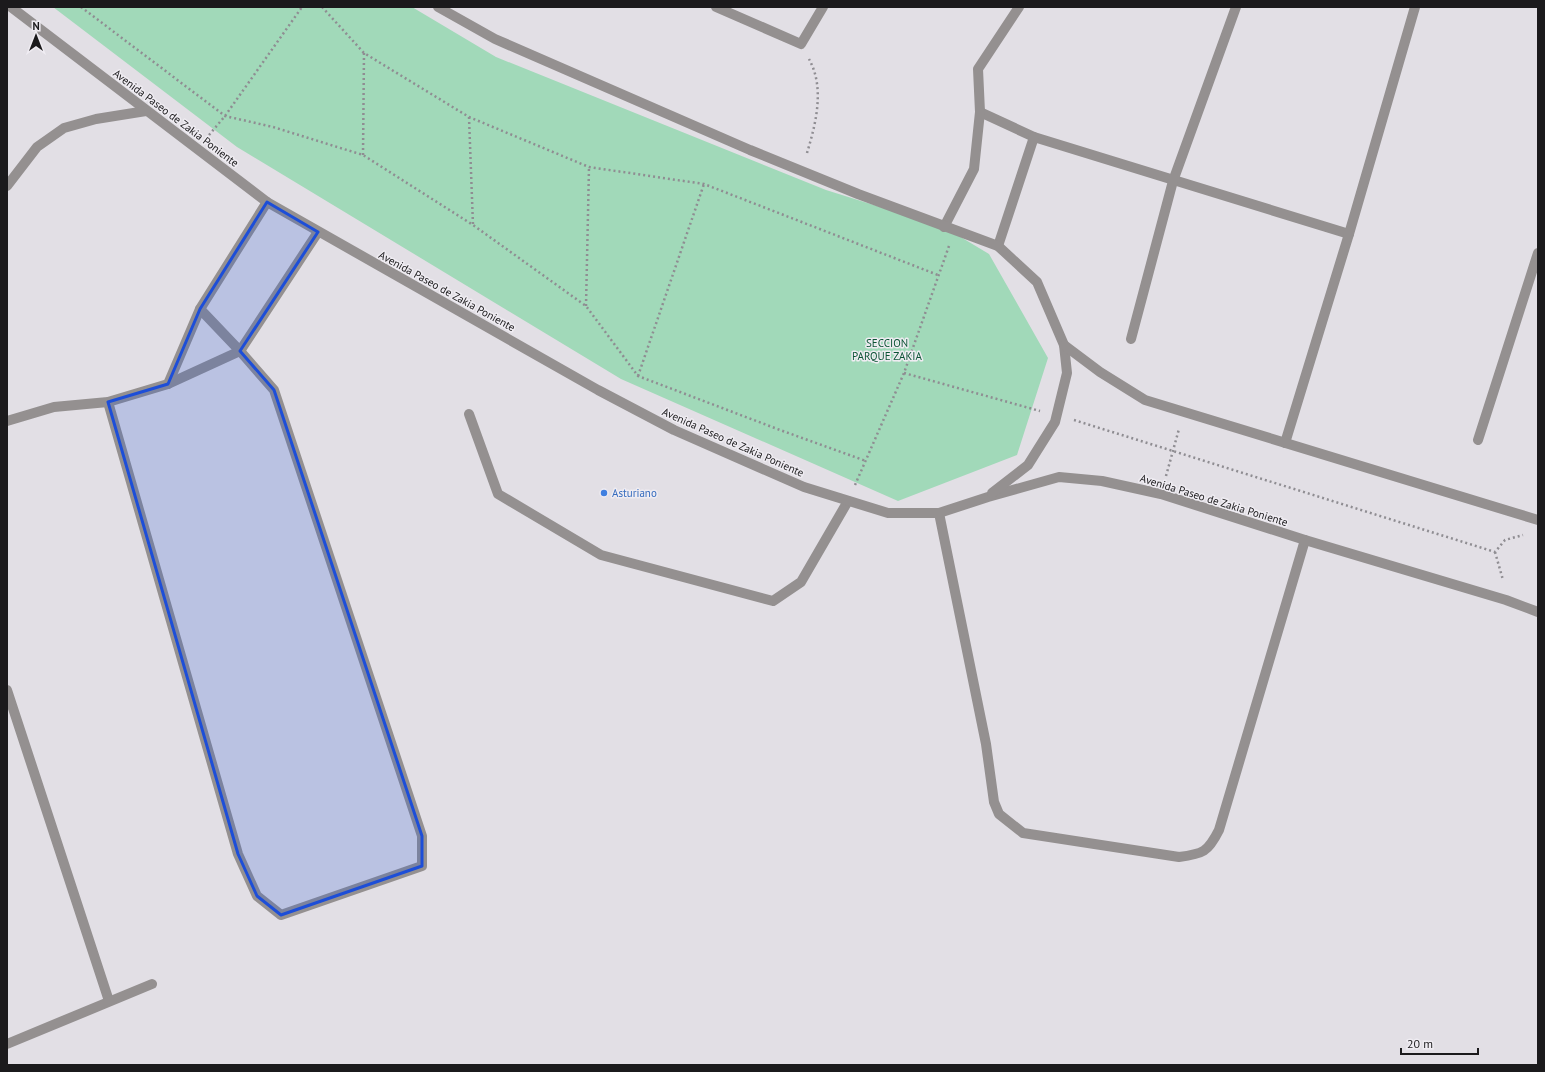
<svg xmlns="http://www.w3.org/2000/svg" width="1545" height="1072" font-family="'PT Sans',sans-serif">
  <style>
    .green { fill: #a1d9b9 }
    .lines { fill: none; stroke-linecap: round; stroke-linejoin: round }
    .path { stroke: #8f8d92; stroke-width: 2.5; stroke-dasharray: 2 3; stroke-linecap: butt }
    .service { stroke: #949090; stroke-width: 10 }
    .minor { stroke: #949090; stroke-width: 10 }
    .tertiary { stroke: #949090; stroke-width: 10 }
    .marked { fill: #1d4ed8; fill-opacity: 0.2; stroke: #1d4ed8; stroke-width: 3; stroke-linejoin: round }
    .shop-dot { fill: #3f7fe0; stroke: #efecf2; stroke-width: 1.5 }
    .labels { text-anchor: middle; stroke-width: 3; stroke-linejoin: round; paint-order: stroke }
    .street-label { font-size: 11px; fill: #1b1a1c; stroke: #efecf2 }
    .park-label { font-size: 11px; fill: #0b5435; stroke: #efecf2 }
    .shop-label { font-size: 11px; fill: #366cbe; stroke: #efecf2; text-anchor: start }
  </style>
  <rect width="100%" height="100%" fill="#e2dfe5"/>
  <path class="green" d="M 53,7 L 412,7 L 496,57 L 826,190 L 944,227 L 989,254 L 1048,358 L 1017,455 L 898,501 L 621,379 L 237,147 Z"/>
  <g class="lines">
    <g class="path">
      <path d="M 81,7 L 225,116 L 273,127 L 363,155 L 473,225 L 586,306 L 638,376 L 780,430 L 866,461"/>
      <path d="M 322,7 L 364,53 L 469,117 L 589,167 L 704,184 L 938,275"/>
      <path d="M 469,117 L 473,225"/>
      <path d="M 209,135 L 225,116 L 302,7"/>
      <path d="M 807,153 C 816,123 825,88 809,59"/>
      <path d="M 363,155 L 364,53"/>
      <path d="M 586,306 L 589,167"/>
      <path d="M 904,373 L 1040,411"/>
      <path d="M 638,376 L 704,184"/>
      <path d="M 1074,420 L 1495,552 L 1505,540 L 1523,535"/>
      <path d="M 1166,476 L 1179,429"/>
      <path d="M 855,485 L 904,373 L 949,246"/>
      <path d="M 1495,552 L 1503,580"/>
    </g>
    <g class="service">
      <path d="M 469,414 L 498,494 L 601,555 L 773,601 L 801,582 L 848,501"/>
      <path d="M 939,513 L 986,744 L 994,802 L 999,814 L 1023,833 L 1179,857 C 1203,854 1208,852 1219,830 L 1305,540"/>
    </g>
    <g class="minor">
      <path d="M 716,7 L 801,44 L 823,7"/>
      <path d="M 980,112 L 1034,137 L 1349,234"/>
      <path d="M 944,227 L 974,169 L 980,112 L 978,69 L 1019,7"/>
      <path d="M 998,246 L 1034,137"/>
      <path d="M 1131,339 L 1173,181 L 1236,7"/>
      <path d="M 168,384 L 200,309 L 267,202"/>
      <path d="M 108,402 L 238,854 L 257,896 L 281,915 L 422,866 L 422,836 L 274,390 L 240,351 L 200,309"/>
      <path d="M 7,421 L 54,407 L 108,402 L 168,384 L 240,351 L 318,232"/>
      <path d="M 1478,440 L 1538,253"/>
      <path d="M 1285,443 L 1349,234 L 1415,7"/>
      <path d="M 7,690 L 109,1001"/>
      <path d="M 7,1044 L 152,984"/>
    </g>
    <g class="tertiary">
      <path d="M 11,7 L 267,202 L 598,390 L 674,430 L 804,487 L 888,513 L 939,513 L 988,497 L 1059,477 L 1102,481 L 1161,494 L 1305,540 L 1506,600 L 1538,612"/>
      <path d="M 438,7 L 495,39 L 750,150 L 858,194 L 998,246 L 1037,282 L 1064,345 L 1067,373 L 1055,422 L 1028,465 L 992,493"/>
      <path d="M 7,186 L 37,147 L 64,128 L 96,119 L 146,111"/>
      <path d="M 1064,345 L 1100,372 L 1145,400 L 1538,520"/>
    </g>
  </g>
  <path class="marked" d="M 267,202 L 318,232 L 240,351 L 274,390 L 422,836 L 422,866 L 281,915 L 257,896 L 238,854 L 108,402 L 168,384 L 200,309 Z"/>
  <circle class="shop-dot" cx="604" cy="493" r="4"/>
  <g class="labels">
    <g class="street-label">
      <text transform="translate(176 118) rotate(37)" y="4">Avenida Paseo de Zakia Poniente</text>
      <text transform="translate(447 291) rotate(29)" y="4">Avenida Paseo de Zakia Poniente</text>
      <text transform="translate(733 442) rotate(24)" y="4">Avenida Paseo de Zakia Poniente</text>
      <text transform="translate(1214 500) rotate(17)" y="4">Avenida Paseo de Zakia Poniente</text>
    </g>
    <g class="park-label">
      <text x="887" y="347">SECCION<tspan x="887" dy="13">PARQUE ZAKIA</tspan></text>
    </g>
    <g class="shop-label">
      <text x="612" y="497">Asturiano</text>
    </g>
  </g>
  <rect width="1545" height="1072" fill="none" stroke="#1b1a1c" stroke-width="16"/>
  <g transform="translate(36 36)" stroke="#efecf2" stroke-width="3" paint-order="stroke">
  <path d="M0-3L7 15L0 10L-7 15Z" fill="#1b1a1c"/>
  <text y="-6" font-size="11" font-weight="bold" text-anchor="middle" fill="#1b1a1c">N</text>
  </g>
  <path d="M1401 1048v6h77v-6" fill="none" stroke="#1b1a1c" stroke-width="2"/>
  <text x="1407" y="1048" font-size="12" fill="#1b1a1c" stroke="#efecf2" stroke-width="3" paint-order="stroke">20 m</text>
</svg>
